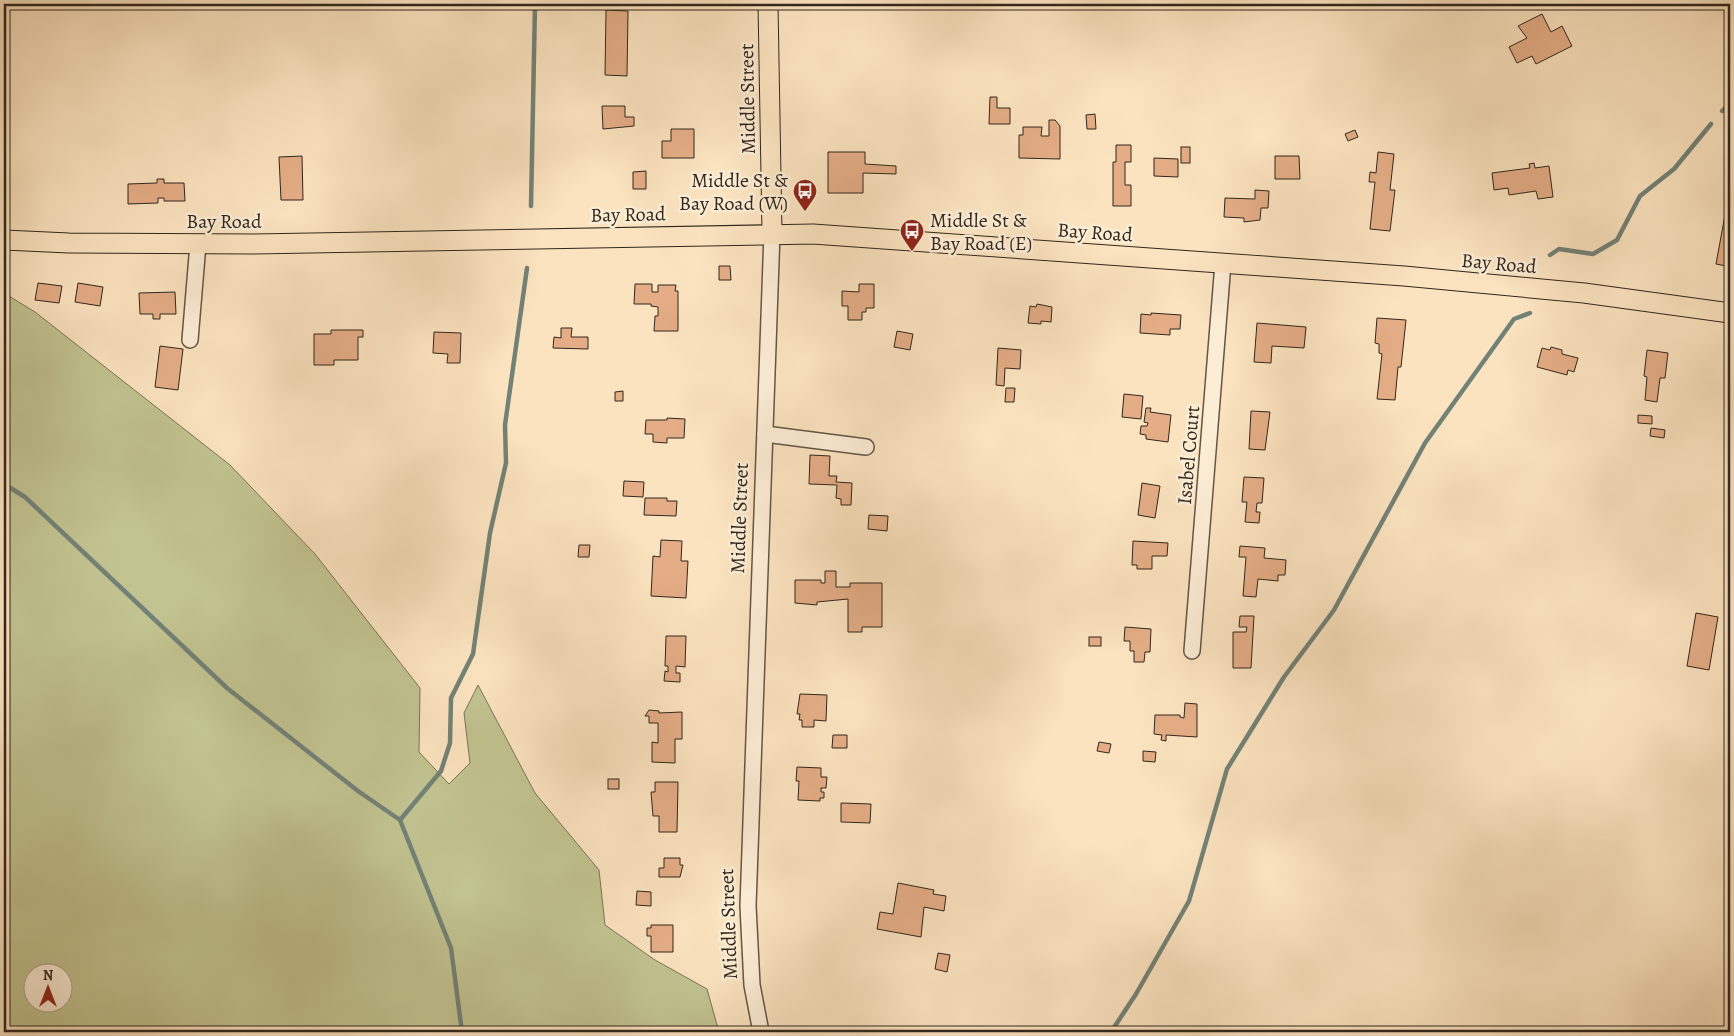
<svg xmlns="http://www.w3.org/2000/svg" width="1734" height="1036" font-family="Alegreya,serif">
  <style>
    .green { fill: #c1c390; stroke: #797556; fill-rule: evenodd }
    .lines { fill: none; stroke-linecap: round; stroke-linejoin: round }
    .stream { stroke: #738276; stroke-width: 4.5 }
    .building { fill: #e4ad85; stroke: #31271d }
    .minor-casing { stroke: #645646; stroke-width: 18 }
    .major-casing { stroke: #31271d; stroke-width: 21 }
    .minor { stroke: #fcedd5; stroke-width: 15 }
    .major { stroke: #fbe3bf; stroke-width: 19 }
    .labels { text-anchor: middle; stroke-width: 5; stroke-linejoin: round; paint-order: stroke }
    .street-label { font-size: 20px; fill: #31271d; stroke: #fcedd5 }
    .poi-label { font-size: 20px; fill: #31271d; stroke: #fcedd5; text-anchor: end }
  </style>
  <rect width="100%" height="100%" fill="#fbe3bf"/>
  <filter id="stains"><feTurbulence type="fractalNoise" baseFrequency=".004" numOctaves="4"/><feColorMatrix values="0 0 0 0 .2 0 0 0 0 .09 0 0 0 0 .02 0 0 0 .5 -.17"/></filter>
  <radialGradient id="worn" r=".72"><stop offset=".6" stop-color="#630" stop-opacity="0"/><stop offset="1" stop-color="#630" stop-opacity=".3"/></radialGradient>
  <path class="green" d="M 4,293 L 35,312 L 230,465 L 315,554 L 420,688 L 419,752 L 449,784 L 470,763 L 464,713 L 478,685 L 535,793 L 599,870 L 605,925 L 655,960 L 707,989 L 719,1032 L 4,1032 ZM 32,974 L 62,974 L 62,1004 L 32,1004 Z"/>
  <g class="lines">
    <g class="stream">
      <path d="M 1722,111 L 1730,103"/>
      <path d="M 531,206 L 535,4"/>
      <path d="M 1550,255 L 1559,249 L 1593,254 L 1617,240 L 1640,196 L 1674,169 L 1711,124"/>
      <path d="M 4,484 L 25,497 L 227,688 L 358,791 L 400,820 L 451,948 L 462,1032"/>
      <path d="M 400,820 L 441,771 L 450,743 L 451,698 L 473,654 L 490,533 L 506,463 L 505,425 L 527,268"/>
      <path d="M 1111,1032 L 1136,994 L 1189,901 L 1227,769 L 1284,677 L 1334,610 L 1425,443 L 1514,319 L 1530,313"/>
    </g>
  </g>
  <g class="building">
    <path d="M 606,10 L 628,11 L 627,76 L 605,75 Z"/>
    <path d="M 1542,14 L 1551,32 L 1562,26 L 1572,46 L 1536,64 L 1532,56 L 1517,63 L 1509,47 L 1527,38 L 1518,26 Z"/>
    <path d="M 990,97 L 997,97 L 997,108 L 1010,108 L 1010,124 L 989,124 Z"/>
    <path d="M 602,106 L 625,106 L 625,117 L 634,117 L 634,126 L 603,129 Z"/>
    <path d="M 1095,114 L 1096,129 L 1087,129 L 1086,115 Z"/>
    <path d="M 1049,120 L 1055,120 L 1060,126 L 1060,159 L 1019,158 L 1019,135 L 1023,135 L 1023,127 L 1042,127 L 1041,136 L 1049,136 Z"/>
    <path d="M 671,129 L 694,129 L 694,158 L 662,158 L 662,141 L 671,141 Z"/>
    <path d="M 1355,130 L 1358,137 L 1348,141 L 1345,134 Z"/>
    <path d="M 1116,145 L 1131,145 L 1131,162 L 1125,162 L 1125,185 L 1131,185 L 1131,206 L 1113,206 L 1113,162 L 1116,162 Z"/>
    <rect x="1181" y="147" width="9" height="16"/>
    <path d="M 828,152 L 865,152 L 865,164 L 896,166 L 896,174 L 863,173 L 863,193 L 828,193 Z"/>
    <path d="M 1378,152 L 1394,154 L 1390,190 L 1395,190 L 1390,231 L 1370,229 L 1375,182 L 1369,182 L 1370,172 L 1376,173 Z"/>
    <path d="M 302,156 L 303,200 L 281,200 L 279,157 Z"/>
    <path d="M 1275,156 L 1299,156 L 1300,179 L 1275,179 Z"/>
    <path d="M 1154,158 L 1178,159 L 1178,177 L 1154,176 Z"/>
    <path d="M 1534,163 L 1535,168 L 1549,166 L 1553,197 L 1538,199 L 1536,191 L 1509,195 L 1508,188 L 1494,190 L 1492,173 L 1530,168 L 1529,164 Z"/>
    <path d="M 646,171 L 646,189 L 633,189 L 633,172 Z"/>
    <path d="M 157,179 L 164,179 L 164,183 L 184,183 L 185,201 L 164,201 L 164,198 L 158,198 L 158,203 L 128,204 L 128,184 L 157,183 Z"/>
    <path d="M 1255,190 L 1269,191 L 1268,208 L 1261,208 L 1260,220 L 1244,222 L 1244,218 L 1224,217 L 1225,198 L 1255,199 Z"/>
    <path d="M 1729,193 L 1730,193 L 1730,271 L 1725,271 L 1726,266 L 1716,264 Z"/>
    <path d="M 719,266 L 730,266 L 731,280 L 719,280 Z"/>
    <path d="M 38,283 L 62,286 L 59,303 L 35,300 Z"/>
    <path d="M 78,283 L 103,287 L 100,306 L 75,302 Z"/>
    <path d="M 635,284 L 652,284 L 652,292 L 658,292 L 658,285 L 676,285 L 675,291 L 678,291 L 678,331 L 654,331 L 655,316 L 658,316 L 658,307 L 651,306 L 651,304 L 634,304 Z"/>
    <path d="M 859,284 L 874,284 L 874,308 L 866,308 L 866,312 L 862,312 L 862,320 L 848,320 L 848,306 L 842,306 L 842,291 L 859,292 Z"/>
    <path d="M 175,292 L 176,314 L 160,314 L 160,319 L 153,319 L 153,314 L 140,314 L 139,293 Z"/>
    <path d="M 1037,304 L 1052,307 L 1051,322 L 1041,321 L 1041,324 L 1028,323 L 1030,306 L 1036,307 Z"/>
    <path d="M 1151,313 L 1181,315 L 1180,329 L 1170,329 L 1170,335 L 1140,333 L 1141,314 L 1151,315 Z"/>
    <path d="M 1377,318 L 1406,320 L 1401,367 L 1398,367 L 1395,400 L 1377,399 L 1382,354 L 1379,353 L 1379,344 L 1375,343 Z"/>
    <path d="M 1257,323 L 1306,327 L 1304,348 L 1272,346 L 1271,363 L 1254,362 Z"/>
    <path d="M 561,328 L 572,328 L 571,337 L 588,337 L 588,349 L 553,348 L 554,337 L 561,338 Z"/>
    <path d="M 331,330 L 363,330 L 363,337 L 358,337 L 358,360 L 334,360 L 334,365 L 314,365 L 314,334 L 331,334 Z"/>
    <path d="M 897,331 L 913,334 L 910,350 L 894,347 Z"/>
    <path d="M 434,332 L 461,333 L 460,363 L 447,363 L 448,354 L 433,353 Z"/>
    <path d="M 160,346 L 183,349 L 178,390 L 155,387 Z"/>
    <path d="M 1551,347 L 1562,350 L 1562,354 L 1578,358 L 1574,372 L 1568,370 L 1567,375 L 1537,367 L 1542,348 L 1550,350 Z"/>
    <path d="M 998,348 L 1021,350 L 1020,369 L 1005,368 L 1004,386 L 996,385 Z"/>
    <path d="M 1647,350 L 1668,353 L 1665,378 L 1660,378 L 1657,402 L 1645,400 L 1647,377 L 1644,376 Z"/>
    <path d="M 1006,388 L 1015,388 L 1014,402 L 1005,402 Z"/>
    <path d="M 623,391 L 623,401 L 615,401 L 615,392 Z"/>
    <path d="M 1124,394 L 1143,396 L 1141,419 L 1122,417 Z"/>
    <path d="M 1146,408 L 1151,408 L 1150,412 L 1171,415 L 1168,442 L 1146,439 L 1146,435 L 1140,434 L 1141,426 L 1147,426 L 1148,423 L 1144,422 Z"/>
    <path d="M 1251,411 L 1270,412 L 1265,450 L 1249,449 Z"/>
    <path d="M 1638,415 L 1652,416 L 1652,424 L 1638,423 Z"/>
    <path d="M 667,418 L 685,419 L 684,438 L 667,438 L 667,443 L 653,442 L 653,434 L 645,434 L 646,420 L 667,420 Z"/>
    <path d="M 1651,428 L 1665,430 L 1664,438 L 1650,436 Z"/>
    <path d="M 810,455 L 830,456 L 829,476 L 837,476 L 836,482 L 852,483 L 851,505 L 841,505 L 841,499 L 836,498 L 837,485 L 809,484 Z"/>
    <path d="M 1244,477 L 1264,478 L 1262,503 L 1257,503 L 1256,512 L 1260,512 L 1259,523 L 1245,522 L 1247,502 L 1242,502 Z"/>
    <path d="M 624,481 L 644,482 L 643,497 L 623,496 Z"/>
    <path d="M 1142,483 L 1160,486 L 1155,518 L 1138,515 Z"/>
    <path d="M 645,498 L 667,498 L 667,501 L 677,501 L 676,516 L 644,515 Z"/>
    <path d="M 869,515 L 888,516 L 887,531 L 868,529 Z"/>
    <path d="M 661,540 L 682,541 L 681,561 L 688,561 L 686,598 L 651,596 L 653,556 L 660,557 Z"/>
    <path d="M 1133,541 L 1168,543 L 1167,556 L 1152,556 L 1152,569 L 1137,569 L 1137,565 L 1132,565 Z"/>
    <path d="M 579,545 L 590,545 L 589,557 L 578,557 Z"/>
    <path d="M 1240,546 L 1265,548 L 1264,558 L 1286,560 L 1285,575 L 1278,575 L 1278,581 L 1258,579 L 1256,597 L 1243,596 L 1246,557 L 1239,557 Z"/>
    <path d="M 825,571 L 836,571 L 836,587 L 850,587 L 850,583 L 882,583 L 882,627 L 862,627 L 862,632 L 848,632 L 848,599 L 817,602 L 817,605 L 795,603 L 795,580 L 821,580 L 821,583 L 825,583 Z"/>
    <path d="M 1696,613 L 1718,617 L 1709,670 L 1687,666 Z"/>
    <path d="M 1240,616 L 1254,616 L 1251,668 L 1233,668 L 1233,632 L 1246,632 L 1247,627 L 1239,627 Z"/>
    <path d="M 1125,627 L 1151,629 L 1150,652 L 1145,652 L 1144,662 L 1134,662 L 1134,651 L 1130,651 L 1130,641 L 1124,641 Z"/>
    <path d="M 666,636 L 686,636 L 685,667 L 676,666 L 676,673 L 680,673 L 680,682 L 664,681 L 665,671 L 668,672 L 668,666 L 665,666 Z"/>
    <rect x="1089" y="637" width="12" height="9"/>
    <path d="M 800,694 L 827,695 L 826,721 L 814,720 L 814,727 L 802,727 L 802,720 L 799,720 L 800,714 L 797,714 Z"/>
    <path d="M 1185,703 L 1197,704 L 1197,737 L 1166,735 L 1166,741 L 1161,740 L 1162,735 L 1154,734 L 1155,715 L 1180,715 L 1180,717 L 1184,718 Z"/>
    <path d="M 649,710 L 659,711 L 659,713 L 682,712 L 682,739 L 675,739 L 675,763 L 652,762 L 652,742 L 658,743 L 658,723 L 649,723 L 649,716 L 645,716 Z"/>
    <path d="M 833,735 L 847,735 L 847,748 L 832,748 Z"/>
    <path d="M 1099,742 L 1111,744 L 1109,753 L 1097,751 Z"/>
    <path d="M 1143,751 L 1156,752 L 1155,762 L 1143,761 Z"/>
    <path d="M 797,767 L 821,768 L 821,777 L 827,777 L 826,788 L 821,788 L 821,792 L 824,792 L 824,798 L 820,798 L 820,801 L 798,800 L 799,781 L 796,781 Z"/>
    <rect x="608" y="779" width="11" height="10"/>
    <path d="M 655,782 L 678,782 L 677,832 L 659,832 L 659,816 L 653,816 L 651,792 L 655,792 Z"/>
    <path d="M 841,803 L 871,804 L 870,823 L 841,822 Z"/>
    <path d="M 664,858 L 680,858 L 680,865 L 683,865 L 680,877 L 659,877 L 659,868 L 664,868 Z"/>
    <path d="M 898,883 L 934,890 L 933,894 L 946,896 L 944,911 L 924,907 L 921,937 L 877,929 L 880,912 L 893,914 Z"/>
    <path d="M 637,891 L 651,892 L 651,906 L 636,905 Z"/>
    <path d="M 651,925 L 673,925 L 673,952 L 651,952 L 651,936 L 647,936 L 647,928 L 651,928 Z"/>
    <path d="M 938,953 L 950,955 L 947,972 L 935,969 Z"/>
  </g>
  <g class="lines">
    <defs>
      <g id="minor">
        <path d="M 190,340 L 198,244"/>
        <path d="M 765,434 L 866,447"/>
        <path d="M 1192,651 L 1223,263"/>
        <path d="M 761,1032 L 752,985 L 748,906 L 772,233"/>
      </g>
      <g id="major">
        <path d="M 768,4 L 772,233"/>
        <path d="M 4,240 L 69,243 L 254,244 L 813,234 L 1404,276 L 1584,293 L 1730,313"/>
      </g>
    </defs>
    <use href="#minor" class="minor-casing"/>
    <use href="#major" class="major-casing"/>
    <use href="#minor" class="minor"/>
    <use href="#major" class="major"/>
  </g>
  <defs>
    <symbol id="bus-pin" viewBox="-11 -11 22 30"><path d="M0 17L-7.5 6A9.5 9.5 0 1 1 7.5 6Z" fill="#8f2418" stroke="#fcedd5"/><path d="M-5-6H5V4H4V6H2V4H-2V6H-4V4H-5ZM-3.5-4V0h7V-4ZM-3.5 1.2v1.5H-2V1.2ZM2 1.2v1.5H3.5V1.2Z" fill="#fff"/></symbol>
  </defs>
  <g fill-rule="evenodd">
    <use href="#bus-pin" x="791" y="177" width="28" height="38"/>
    <use href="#bus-pin" x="898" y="217" width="28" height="38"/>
  </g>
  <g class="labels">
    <g class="street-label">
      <text transform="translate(747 99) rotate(-91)" y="7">Middle Street</text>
      <text transform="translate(628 214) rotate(-1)" y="7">Bay Road</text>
      <text x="224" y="228">Bay Road</text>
      <text transform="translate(1095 232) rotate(4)" y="7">Bay Road</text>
      <text transform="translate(1499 263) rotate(5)" y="7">Bay Road</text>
      <text transform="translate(1188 455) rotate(-85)" y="7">Isabel Court</text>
      <text transform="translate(739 518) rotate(-88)" y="7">Middle Street</text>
      <text transform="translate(728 924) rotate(-92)" y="7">Middle Street</text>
    </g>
    <g class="poi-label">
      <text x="788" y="187">Middle St &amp;<tspan x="788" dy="23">Bay Road (W)</tspan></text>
      <text x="930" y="227" text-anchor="start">Middle St &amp;<tspan x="930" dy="23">Bay Road (E)</tspan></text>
    </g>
  </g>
  <rect width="1734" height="1036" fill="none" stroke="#fbe3bf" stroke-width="20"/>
  <rect x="5" y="5" width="1724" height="1026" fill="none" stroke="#31271d" stroke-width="2.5"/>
  <rect x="10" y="10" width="1714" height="1016" fill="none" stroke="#31271d"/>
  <g transform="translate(48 988)"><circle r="24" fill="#fcedd5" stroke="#ab9e8b"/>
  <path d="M0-4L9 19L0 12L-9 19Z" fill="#8f2418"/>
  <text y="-8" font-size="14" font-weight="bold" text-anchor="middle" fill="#31271d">N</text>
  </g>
  <rect width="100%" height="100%" filter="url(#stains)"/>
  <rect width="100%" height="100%" fill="url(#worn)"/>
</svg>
